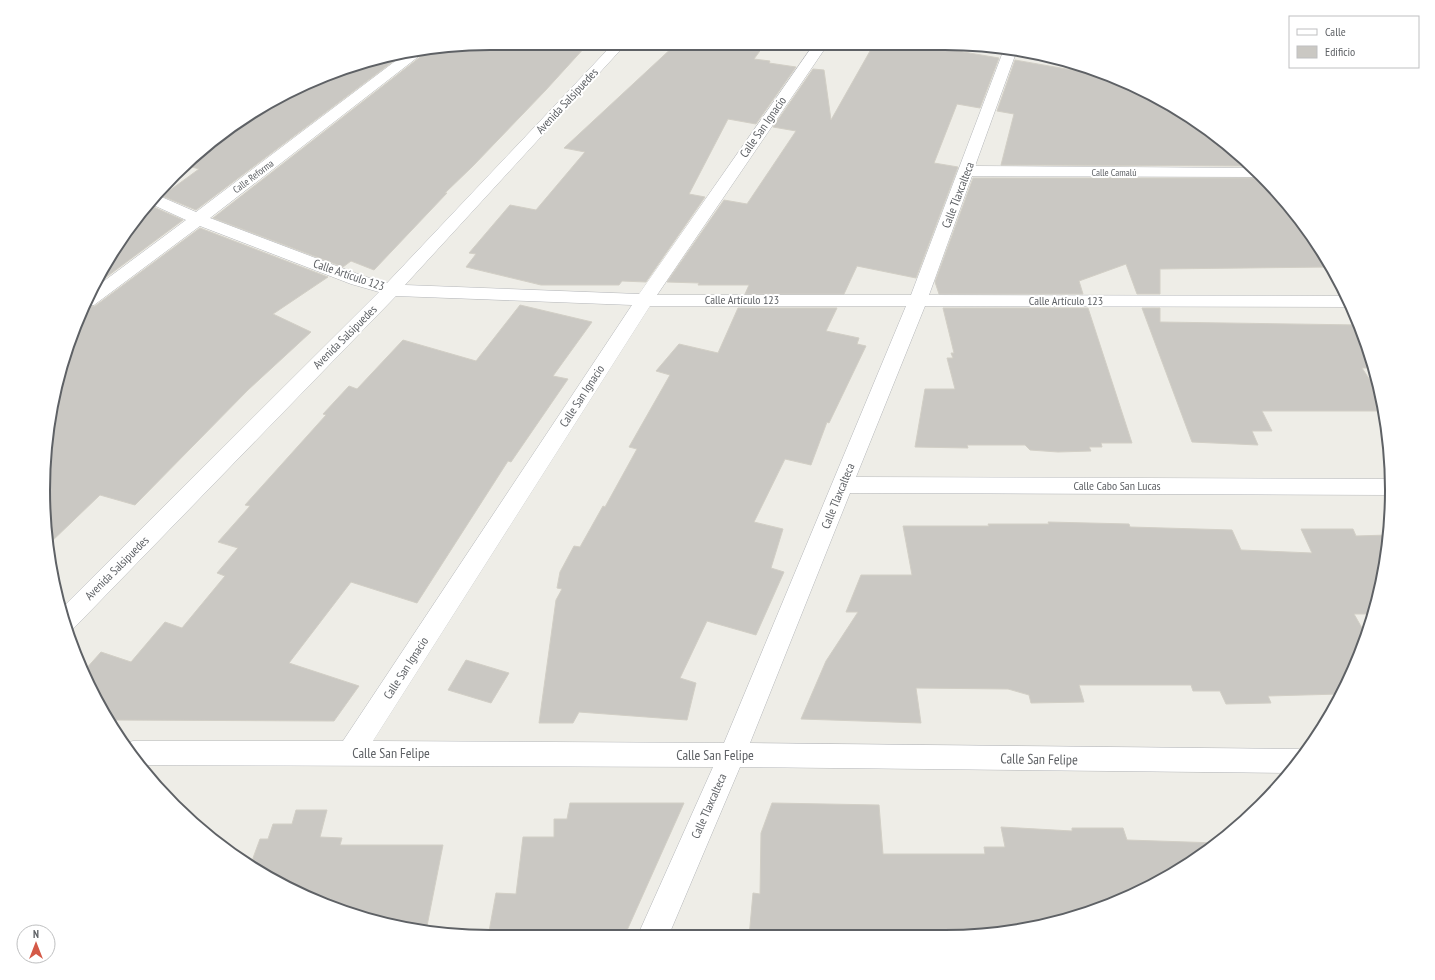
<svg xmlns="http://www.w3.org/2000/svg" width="1435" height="980" font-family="'PT Sans Narrow',sans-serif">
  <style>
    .building { fill: #cac8c3; stroke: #d2cfc6 }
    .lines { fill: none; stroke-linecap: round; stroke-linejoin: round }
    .street-casing { stroke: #b4b6b9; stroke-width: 1 }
    .street { fill: #fff; fill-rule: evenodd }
    .labels { text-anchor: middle; stroke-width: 4; stroke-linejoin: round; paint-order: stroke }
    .far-street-label { font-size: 10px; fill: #5e6165; stroke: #fff }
    .street-label { font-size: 12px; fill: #5e6165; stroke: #fff }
    .near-street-label { font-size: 14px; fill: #5e6165; stroke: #fff }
    .rim { fill: none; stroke: #5e6165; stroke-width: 2 }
  </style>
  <rect width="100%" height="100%" fill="#eeede7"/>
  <g class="building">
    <path d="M 910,43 L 999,58 L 980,108 L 957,104 L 934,163 L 958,167 L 916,278 L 857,266 L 844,294 L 745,294 L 749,285 L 698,285 L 699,283 L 667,282 L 724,200 L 747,204 L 796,131 L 773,127 L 813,69 L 824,70 L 831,120 L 874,44 Z"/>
    <path d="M 765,44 L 754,59 L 770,61 L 769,63 L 796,67 L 756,124 L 728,119 L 689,194 L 705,197 L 646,282 L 622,281 L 619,285 L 541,285 L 466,267 L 476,254 L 469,253 L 510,205 L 536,210 L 585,152 L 564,148 L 675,45 Z"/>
    <path d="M 586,46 L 545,91 L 473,166 L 445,193 L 447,193 L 374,270 L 351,261 L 343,267 L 213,218 L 424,54 L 426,51 L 425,48 L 431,47 Z"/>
    <path d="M 403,54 L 196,210 L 162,196 L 199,169 L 185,165 L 195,154 L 241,118 L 347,67 Z"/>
    <path d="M 1015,60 L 1078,71 L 1078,68 L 1085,69 L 1143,89 L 1205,128 L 1210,135 L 1217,135 L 1253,166 L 1001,165 L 1014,114 L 997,111 Z"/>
    <path d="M 973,178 L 1264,178 L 1317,241 L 1330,267 L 1160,269 L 1160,294 L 1137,294 L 1126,264 L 1079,281 L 1083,294 L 939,294 L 935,282 Z"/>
    <path d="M 149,205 L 183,220 L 97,284 L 136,218 Z"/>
    <path d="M 200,228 L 328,277 L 273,314 L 311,332 L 248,390 L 135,505 L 100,495 L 49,544 L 44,460 L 58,375 L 77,319 L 84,307 L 95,306 Z"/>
    <path d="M 520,305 L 592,322 L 553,376 L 568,379 L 511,462 L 508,461 L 417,603 L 351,582 L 289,663 L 359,686 L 334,721 L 108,720 L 103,713 L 84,671 L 101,652 L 131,662 L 165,622 L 182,628 L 225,576 L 217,573 L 238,548 L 218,542 L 250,506 L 245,505 L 326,415 L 323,414 L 349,386 L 357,389 L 403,340 L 476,361 Z"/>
    <path d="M 738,308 L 837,308 L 826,331 L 859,338 L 857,344 L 866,346 L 829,423 L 827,422 L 811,465 L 785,459 L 754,522 L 783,529 L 771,568 L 784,572 L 756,635 L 707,621 L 680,678 L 696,683 L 687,720 L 579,712 L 573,723 L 539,723 L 556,600 L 562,589 L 557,588 L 560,572 L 574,546 L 580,547 L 603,506 L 605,507 L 637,449 L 629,447 L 670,375 L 656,371 L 679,344 L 718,353 Z"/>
    <path d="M 943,308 L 1088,308 L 1132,443 L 1101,443 L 1102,447 L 1089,447 L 1091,451 L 1058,452 L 1030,450 L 1025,445 L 967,445 L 968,448 L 915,447 L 925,389 L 955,389 L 947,358 L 953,358 L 951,353 L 954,353 Z"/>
    <path d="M 1142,308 L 1160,308 L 1160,322 L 1360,325 L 1373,368 L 1362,368 L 1383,400 L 1384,411 L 1262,411 L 1272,431 L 1252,431 L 1258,445 L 1192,442 Z"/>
    <path d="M 1048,522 L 1129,524 L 1130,527 L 1232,530 L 1241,550 L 1312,553 L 1301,529 L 1353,529 L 1356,536 L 1388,535 L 1383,577 L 1372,614 L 1354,614 L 1366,635 L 1358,661 L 1340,694 L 1268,696 L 1271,703 L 1226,704 L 1220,691 L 1193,691 L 1191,685 L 1079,685 L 1084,702 L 1031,703 L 1029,695 L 1008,689 L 916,688 L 921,723 L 801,719 L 826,661 L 858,612 L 846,612 L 861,575 L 912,575 L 903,526 L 989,526 L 988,524 L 1049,524 Z"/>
    <path d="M 466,660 L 509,673 L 491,703 L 448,690 Z"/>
    <path d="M 570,803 L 684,803 L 624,937 L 488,937 L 496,893 L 516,894 L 523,837 L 554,837 L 554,819 L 567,819 Z"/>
    <path d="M 772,803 L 879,805 L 883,854 L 985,854 L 984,847 L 1005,847 L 1001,827 L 1072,831 L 1072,828 L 1123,828 L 1127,840 L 1217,843 L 1194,862 L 1116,903 L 1032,928 L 945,937 L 749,937 L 753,893 L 760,894 L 761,833 Z"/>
    <path d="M 296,810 L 327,810 L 320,837 L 342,838 L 340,845 L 443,845 L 426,931 L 403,928 L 292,891 L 253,868 L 253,858 L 260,839 L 268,839 L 273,824 L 292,824 Z"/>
  </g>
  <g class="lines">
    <defs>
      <g id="street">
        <path d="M 814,44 L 828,44 L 657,295 L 911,295 L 1004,49 L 1017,50 L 975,166 L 1255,168 L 1263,177 L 972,176 L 929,295 L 1346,296 L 1352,307 L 925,306 L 856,477 L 1391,479 L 1391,495 L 850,493 L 750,743 L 1298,749 L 1306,751 L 1288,773 L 740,767 L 668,937 L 637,937 L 713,767 L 143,765 L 126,743 L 133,741 L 343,741 L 632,305 L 396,296 L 73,629 L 66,631 L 60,610 L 379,292 L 351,284 L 200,226 L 94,305 L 85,306 L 96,287 L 186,220 L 149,203 L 157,195 L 196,212 L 406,53 L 424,49 L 425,50 L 423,53 L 210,218 L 363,276 L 387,283 L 611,46 L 625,45 L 405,285 L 639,294 ZM 650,306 L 906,306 L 724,743 L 373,741 Z"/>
        <path d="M 1018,50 L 1039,54 C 1033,57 1026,55 1019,54 Z"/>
      </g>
    </defs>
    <use href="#street" class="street-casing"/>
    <use href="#street" class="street"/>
  </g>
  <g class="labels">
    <g class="far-street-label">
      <text x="1114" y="176">Calle Camalú</text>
      <text transform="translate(253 176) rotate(-37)" y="4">Calle Reforma</text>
    </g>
    <g class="street-label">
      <text transform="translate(567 101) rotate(-47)" y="4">Avenida Salsipuedes</text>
      <text transform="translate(763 127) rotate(-55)" y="4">Calle San Ignacio</text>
      <text transform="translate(958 195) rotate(-69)" y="4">Calle Tlaxcalteca</text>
      <text transform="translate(349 275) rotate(19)" y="4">Calle Artículo 123</text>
      <text x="742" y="304">Calle Artículo 123</text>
      <text x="1066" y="305">Calle Artículo 123</text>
      <text transform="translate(345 337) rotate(-45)" y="4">Avenida Salsipuedes</text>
      <text transform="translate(582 396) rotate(-57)" y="4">Calle San Ignacio</text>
      <text x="1117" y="490">Calle Cabo San Lucas</text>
      <text transform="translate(838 496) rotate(-68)" y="4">Calle Tlaxcalteca</text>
      <text transform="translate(117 568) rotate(-45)" y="4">Avenida Salsipuedes</text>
      <text transform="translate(406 668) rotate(-57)" y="4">Calle San Ignacio</text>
      <text transform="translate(709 806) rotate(-66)" y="4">Calle Tlaxcalteca</text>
    </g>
    <g class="near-street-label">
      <text x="391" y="758">Calle San Felipe</text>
      <text x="715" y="760">Calle San Felipe</text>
      <text transform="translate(1039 759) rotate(1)" y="5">Calle San Felipe</text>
    </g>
  </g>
  <path d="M0 0H1435V980H0ZM490 50H945A440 440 0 0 1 1385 490V490A440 440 0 0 1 945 930H490A440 440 0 0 1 50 490V490A440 440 0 0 1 490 50Z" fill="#fff" fill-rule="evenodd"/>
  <path class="rim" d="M490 50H945A440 440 0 0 1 1385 490V490A440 440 0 0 1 945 930H490A440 440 0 0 1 50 490V490A440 440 0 0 1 490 50Z"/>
  <rect x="1289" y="16" width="130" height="52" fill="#ffffff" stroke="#bfc0c1"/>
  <rect x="1297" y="29" width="20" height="6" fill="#ffffff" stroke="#bfc0c1"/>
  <text x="1325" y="36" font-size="12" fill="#5e6165">Calle</text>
  <rect x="1297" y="46" width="20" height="12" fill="#cac8c3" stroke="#bfc0c1"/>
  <text x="1325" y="56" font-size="12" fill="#5e6165">Edificio</text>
  <g transform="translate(36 944)"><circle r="19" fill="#ffffff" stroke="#bfc0c1"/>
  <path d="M0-3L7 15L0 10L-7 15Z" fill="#d45947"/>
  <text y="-6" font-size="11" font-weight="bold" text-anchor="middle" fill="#5e6165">N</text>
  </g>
</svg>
